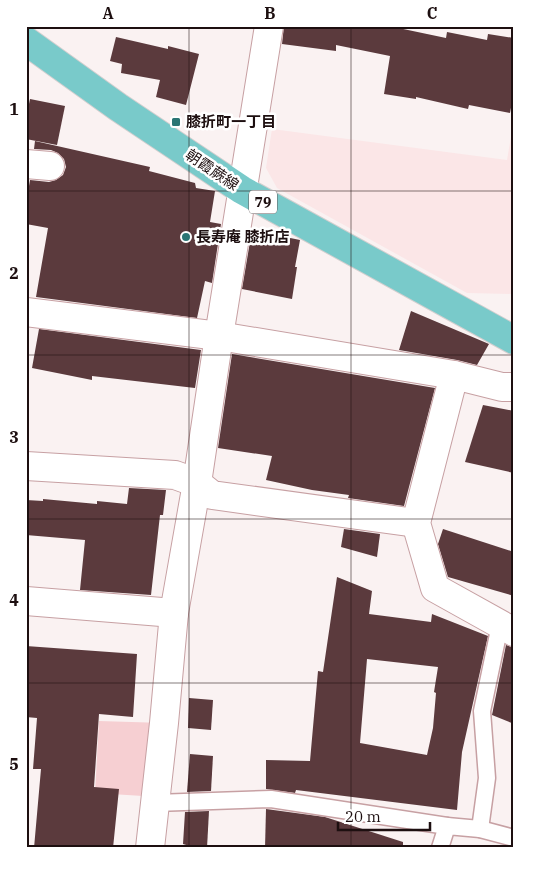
<svg xmlns="http://www.w3.org/2000/svg" width="540" height="874" font-family="'IBM Plex Serif','Noto Sans JP',serif">
  <style>
    .built { fill: #fbe6e7 }
    .green { fill: #f6cfd2 }
    .building { fill: #5b3a3d; fill-rule: evenodd }
    .lines { fill: none; stroke-linecap: round; stroke-linejoin: round }
    .lane-casing { stroke: #c7a0a3; stroke-width: 19 }
    .street-casing { stroke: #c7a0a3; stroke-width: 30 }
    .primary-casing { stroke: #d2cfcf; stroke-width: 30 }
    .lane { stroke: #fff; stroke-width: 16 }
    .street { stroke: #fff; stroke-width: 28 }
    .primary { stroke: #79caca; stroke-width: 28 }
    .grid { fill: none; stroke: #1d0f10; stroke-width: 1; stroke-opacity: 0.55 }
    .poi-dot { fill: #2b7574; stroke: #fff; stroke-width: 2 }
    .labels { text-anchor: middle; stroke-width: 5; stroke-linejoin: round; paint-order: stroke }
    .shield { fill: #fff; stroke: #615758; stroke-width: 1 }
    .shield-label { font-size: 14px; font-weight: bold; fill: #1d0f10 }
    .poi-label { font-size: 15px; font-weight: bold; fill: #1d0f10; stroke: #fff; text-anchor: start }
    .street-label { font-size: 15px; fill: #1d0f10; stroke: #fff }
    .neatline { fill: none; stroke: #1d0f10; stroke-width: 2 }
    .grid-label { font-size: 16px; text-anchor: middle; font-weight: bold; fill: #1d0f10 }
  </style>
  <rect width="100%" height="100%" fill="#faf2f2"/>
  <path class="built" d="M 514,119 L 514,294 L 467,293 L 277,188 L 266,168 L 272,129 L 507,160 Z"/>
  <path class="green" d="M 99,721 L 164,723 L 143,796 L 95,793 Z"/>
  <g class="building">
    <path d="M 284,26 L 389,26 L 446,38 L 447,32 L 487,40 L 488,34 L 514,38 L 514,92 L 510,113 L 469,105 L 468,109 L 416,97 L 416,99 L 384,94 L 390,56 L 336,45 L 336,51 L 282,44 Z"/>
    <path d="M 116,37 L 168,49 L 168,46 L 199,54 L 186,105 L 156,97 L 160,80 L 121,73 L 122,64 L 110,61 Z"/>
    <path d="M 30,99 L 65,106 L 57,145 L 26,139 L 26,118 Z"/>
    <path d="M 35,141 L 150,167 L 149,171 L 195,183 L 196,188 L 215,191 L 210,222 L 221,224 L 212,283 L 205,281 L 197,318 L 36,297 L 48,228 L 26,224 L 26,204 L 30,180 L 49,182 L 56,180 L 63,175 L 66,167 L 64,159 L 58,153 L 51,150 L 34,149 Z"/>
    <path d="M 252,230 L 300,240 L 295,267 L 297,267 L 292,299 L 242,289 Z"/>
    <path d="M 411,311 L 489,344 L 477,365 L 457,360 L 399,350 Z"/>
    <path d="M 39,329 L 201,350 L 195,388 L 92,376 L 92,380 L 32,368 Z"/>
    <path d="M 232,354 L 435,388 L 404,506 L 348,498 L 349,495 L 312,490 L 266,480 L 272,456 L 218,448 Z"/>
    <path d="M 483,405 L 514,411 L 514,473 L 465,462 Z"/>
    <path d="M 129,488 L 166,490 L 163,515 L 160,515 L 151,595 L 80,590 L 85,540 L 26,535 L 26,500 L 43,501 L 43,499 L 97,504 L 97,501 L 127,504 Z"/>
    <path d="M 344,529 L 380,534 L 377,557 L 341,547 Z"/>
    <path d="M 443,529 L 514,552 L 514,596 L 448,577 L 438,544 Z"/>
    <path d="M 337,577 L 372,591 L 369,614 L 431,622 L 432,614 L 488,636 L 462,752 L 457,810 L 296,790 L 295,793 L 266,789 L 266,760 L 310,761 L 318,671 L 323,672 ZM 367,659 L 438,667 L 434,692 L 436,693 L 433,728 L 427,755 L 360,743 Z"/>
    <path d="M 506,645 L 514,648 L 514,724 L 492,715 Z"/>
    <path d="M 26,646 L 137,654 L 133,717 L 99,714 L 94,787 L 119,789 L 113,848 L 34,848 L 41,769 L 33,769 L 37,718 L 26,717 Z"/>
    <path d="M 189,698 L 213,700 L 211,730 L 188,728 Z"/>
    <path d="M 190,754 L 213,756 L 211,791 L 187,792 Z"/>
    <path d="M 266,809 L 325,817 L 403,842 L 403,848 L 265,848 Z"/>
    <path d="M 209,811 L 207,848 L 196,848 L 183,844 L 185,812 Z"/>
  </g>
  <g class="lines">
    <defs>
      <g id="lane">
        <path d="M 155,803 L 271,799 L 447,826"/>
        <path d="M 480,829 L 487,778 L 482,711 L 500,625"/>
        <path d="M 440,848 L 447,826 L 480,829 L 514,838"/>
      </g>
      <g id="street">
        <path d="M 26,164 L 50,166"/>
        <path d="M 26,312 L 219,336 L 454,375 L 502,387 L 514,387"/>
        <path d="M 454,375 L 416,523 L 435,588 L 514,632"/>
        <path d="M 26,466 L 175,475 L 197,483 L 212,495 L 416,523"/>
        <path d="M 26,601 L 174,613"/>
        <path d="M 150,848 L 164,723 L 174,613 L 197,483 L 219,336 L 269,26"/>
      </g>
      <path id="primary" d="M 26,41 L 118,107 L 242,190 L 514,340"/>
    </defs>
    <use href="#lane" class="lane-casing"/>
    <use href="#street" class="street-casing"/>
    <use href="#primary" class="primary-casing"/>
    <use href="#lane" class="lane"/>
    <use href="#street" class="street"/>
    <use href="#primary" class="primary"/>
  </g>
  <path class="grid" d="M 189,26 L 189,848M 351,26 L 351,848M 26,191 L 514,191M 26,355 L 514,355M 26,519 L 514,519M 26,683 L 514,683"/>
  <g class="poi-dot">
    <rect x="171" y="117" width="10" height="10" rx="2.5"/>
    <circle cx="186" cy="237" r="5"/>
  </g>
  <g class="labels">
    <rect class="shield" x="249" y="190.5" width="28" height="23" rx="4"/>
    <g class="shield-label">
      <text x="263" y="207">79</text>
    </g>
    <g class="poi-label">
      <text x="186" y="127">膝折町一丁目</text>
      <text x="196" y="242">長寿庵 膝折店</text>
    </g>
    <g class="street-label">
      <text transform="translate(212 170) rotate(34)" y="5">朝霞蕨線</text>
    </g>
  </g>
  <rect width="540" height="874" fill="none" stroke="#ffffff" stroke-width="55"/>
  <path d="M338 822v8h92v-8" fill="none" stroke="#1d0f10" stroke-width="2.5"/>
  <text x="345" y="822" font-size="15" fill="#1d0f10" stroke="#ffffff" stroke-width="4" paint-order="stroke">20 m</text>
  <rect x="28" y="28" width="484" height="818" class="neatline"/>
  <g class="grid-label">
    <text x="108" y="19">A</text>
    <text x="270" y="19">B</text>
    <text x="432" y="19">C</text>
    <text x="14" y="115">1</text>
    <text x="14" y="279">2</text>
    <text x="14" y="443">3</text>
    <text x="14" y="606">4</text>
    <text x="14" y="770">5</text>
  </g>
</svg>
